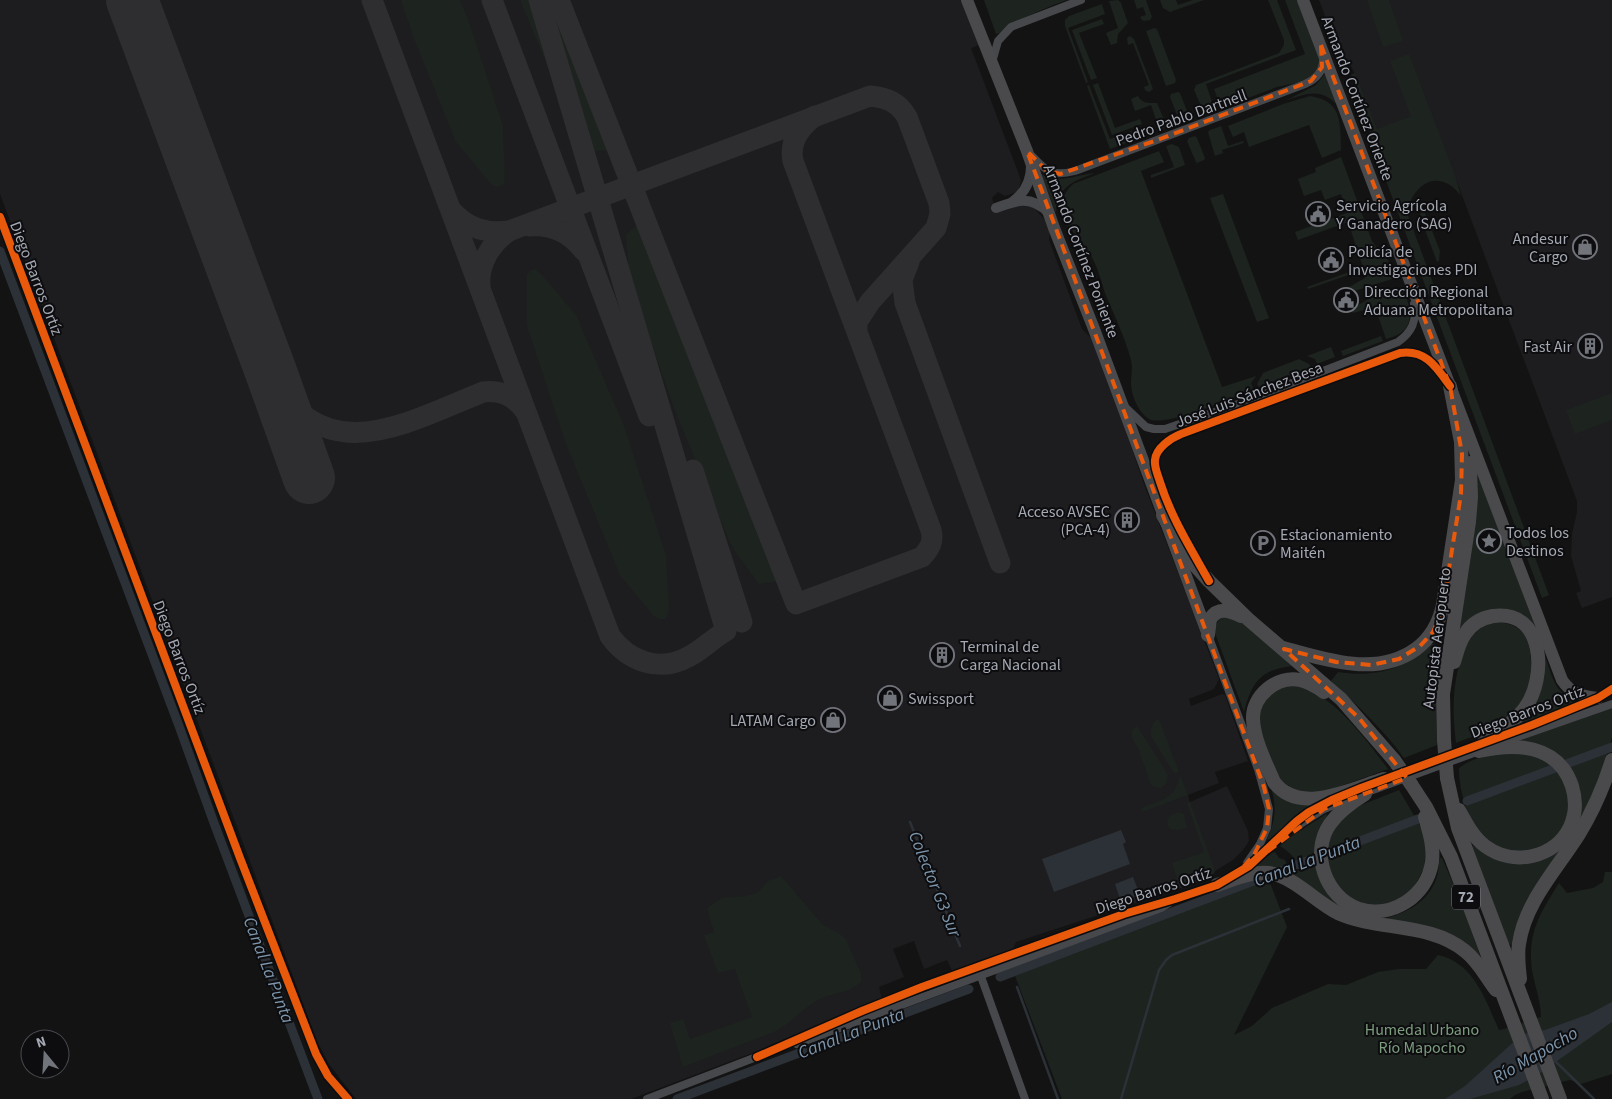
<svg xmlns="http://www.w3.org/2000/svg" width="1612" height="1099" font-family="'Source Sans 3',sans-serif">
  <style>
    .built { fill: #1d1d1f }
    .green { fill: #1d231e }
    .water { fill: #2b3137 }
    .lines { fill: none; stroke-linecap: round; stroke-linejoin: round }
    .stream { stroke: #2b3137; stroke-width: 2.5 }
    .canal { stroke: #2b3137; stroke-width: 9 }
    .taxiway { stroke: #2e2e30; stroke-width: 21 }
    .runway { stroke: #2e2e30; stroke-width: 52 }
    .minor { stroke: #47484c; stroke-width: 8 }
    .tertiary { stroke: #47484c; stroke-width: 10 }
    .trunk { stroke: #4a4a4d; stroke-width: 12 }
    .motorway { stroke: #4a4a4d; stroke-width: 14 }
    .motorway-bridge { stroke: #4a4a4d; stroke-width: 14 }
    .cycleway-casing { stroke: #0d0d0f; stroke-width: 11 }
    .cycleway { stroke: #e8590c; stroke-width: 8 }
    .marked { fill: none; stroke: #e8590c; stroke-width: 4; stroke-dasharray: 10 6; stroke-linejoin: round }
    .labels { text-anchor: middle; stroke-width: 4; stroke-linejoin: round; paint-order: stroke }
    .shield { fill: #0d0d0f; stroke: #777a82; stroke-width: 1 }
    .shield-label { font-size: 15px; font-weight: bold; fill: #a5a9b3 }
    .street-label { font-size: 16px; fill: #a5a9b3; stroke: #0d0d0f }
    .poi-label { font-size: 16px; fill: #a5a9b3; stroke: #0d0d0f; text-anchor: start }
    .park-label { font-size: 16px; fill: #7d9d7f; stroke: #0d0d0f }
    .water-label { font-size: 18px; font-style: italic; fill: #7d96ac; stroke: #0d0d0f }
  </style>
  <rect width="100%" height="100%" fill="#131313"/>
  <g class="built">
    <path d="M 0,0 L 964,0 L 979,45 L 971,48 L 1021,180 L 1019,189 L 1014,193 L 1005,196 L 998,192 L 992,198 L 997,213 L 1013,205 L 1033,207 L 1045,220 L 1050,232 L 1049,240 L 1082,329 L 1091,338 L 1117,406 L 1145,487 L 1219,679 L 1214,689 L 1189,699 L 1191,706 L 1222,694 L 1225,695 L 1248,761 L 1215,772 L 1219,783 L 1188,795 L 1189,799 L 1190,802 L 1227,786 L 1248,831 L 1249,841 L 1243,850 L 1233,860 L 1215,871 L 1211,878 L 1016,942 L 1012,951 L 953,973 L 947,960 L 924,969 L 914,941 L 893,949 L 904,977 L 879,987 L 882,1000 L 768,1047 L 631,1099 L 356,1099 L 329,1064 L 318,1043 L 0,194 Z"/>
    <path d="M 1319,0 L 1612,0 L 1612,597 L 1582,608 L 1576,593 L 1581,591 L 1571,556 L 1572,534 L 1577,512 L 1577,501 L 1454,174 L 1376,131 L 1354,72 L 1348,60 L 1341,58 Z"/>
  </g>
  <g class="green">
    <path d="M 401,0 L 460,0 L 469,22 L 503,126 L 505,181 L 503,185 L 497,187 L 491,184 L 456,142 L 413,36 Z"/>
    <path d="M 520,0 L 559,0 L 616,150 L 595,151 L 568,115 Z"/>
    <path d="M 984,0 L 1067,0 C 1047,7 1027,16 1009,26 C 1004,29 1002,33 996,34 Z"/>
    <path d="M 1118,0 L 1121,3 L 1128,23 L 1118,34 L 1117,43 L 1111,45 L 1106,33 L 1118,28 L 1109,1 Z"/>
    <path d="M 1134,0 L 1146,0 L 1152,17 L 1150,20 L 1144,21 L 1142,20 L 1140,17 L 1146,15 L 1143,7 L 1137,9 Z"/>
    <path d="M 1160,0 L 1176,0 L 1178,5 L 1193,0 L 1204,0 L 1170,12 L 1163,8 Z"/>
    <path d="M 1268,0 L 1277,0 L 1296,50 L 1206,84 L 1215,111 L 1206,113 L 1203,111 L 1194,90 L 1196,85 L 1279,53 L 1284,45 L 1284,40 Z"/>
    <path d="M 1285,0 L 1299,0 L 1319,52 L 1320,64 L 1314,76 L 1305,81 L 1277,87 L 1221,108 L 1214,89 L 1305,54 Z"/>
    <path d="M 1367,0 L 1389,0 L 1403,41 L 1383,47 Z"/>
    <path d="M 1102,4 L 1105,14 L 1068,28 L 1088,82 L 1086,83 L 1065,26 L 1065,20 L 1069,16 Z"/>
    <path d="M 1102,19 L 1104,24 L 1079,33 L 1097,78 L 1091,80 L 1072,30 Z"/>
    <path d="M 1154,28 L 1157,29 L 1176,80 L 1175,83 L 1166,86 L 1146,31 Z"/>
    <path d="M 1130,36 L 1134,39 L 1153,89 L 1149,92 L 1145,90 L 1144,87 L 1149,85 L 1133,43 L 1128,45 L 1127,38 Z"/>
    <path d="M 1409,54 L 1455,175 L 1461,196 C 1457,191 1452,185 1446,183 C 1425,174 1410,195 1407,213 L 1549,595 L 1542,598 L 1373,146 L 1369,126 L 1351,75 L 1355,73 L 1377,129 L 1411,116 L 1390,61 Z"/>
    <path d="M 1325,74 L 1340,108 C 1322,87 1308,93 1285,101 L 1316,85 Z"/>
    <path d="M 1098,83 L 1115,128 L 1140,119 L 1142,124 L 1112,135 L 1093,85 Z"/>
    <path d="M 1089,85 L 1110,139 L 1151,124 L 1154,133 L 1110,149 L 1087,86 Z"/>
    <path d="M 1178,92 L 1180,93 L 1187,111 L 1177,115 L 1170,97 L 1171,94 Z"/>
    <path d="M 1138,96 C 1142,104 1149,103 1157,103 L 1165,122 C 1166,127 1164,129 1160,131 L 1151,105 L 1135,111 L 1131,99 Z"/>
    <path d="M 1310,96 C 1343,101 1340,123 1341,150 L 1322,158 L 1309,125 L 1249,147 L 1244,132 L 1233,137 L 1228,126 L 1283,104 Z"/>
    <path d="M 1221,126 L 1228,146 L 1243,141 L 1244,143 L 1222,150 L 1223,153 L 1215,156 L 1208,132 L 1210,130 Z"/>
    <path d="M 1195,136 L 1197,138 L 1205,158 L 1204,160 L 1197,163 L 1196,162 L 1187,141 L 1189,138 Z"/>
    <path d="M 1172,144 L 1179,147 L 1185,165 L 1151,178 L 1151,175 L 1174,167 L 1166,146 Z"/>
    <path d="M 1159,151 L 1164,162 L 1141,171 L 1222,387 L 1256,376 L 1251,383 L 1253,389 C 1233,397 1166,428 1149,419 C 1138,412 1131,395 1131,383 C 1131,375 1133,368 1131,360 C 1125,337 1114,315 1105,293 C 1101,280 1097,265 1090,254 C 1075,228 1043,214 1073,184 Z"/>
    <path d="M 1341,157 L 1372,241 L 1379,251 L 1388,260 L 1395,278 L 1345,294 L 1344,290 L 1365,278 L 1363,270 L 1308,289 L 1307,287 L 1363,267 L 1348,222 L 1298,240 L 1295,232 L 1347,213 L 1341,194 L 1325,200 L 1321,190 L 1304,196 L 1298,179 L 1316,172 L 1315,168 Z"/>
    <path d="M 1095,173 C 1072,182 1058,186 1056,213 L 1041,174 C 1059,184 1076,175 1095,173 Z"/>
    <path d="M 1223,194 L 1269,318 L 1257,322 L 1210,198 Z"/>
    <path d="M 1423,208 L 1440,251 L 1439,261 L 1437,262 L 1420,216 L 1422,209 Z"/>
    <path d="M 642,222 L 780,581 L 759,584 L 732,547 L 675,411 L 629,277 L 626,234 Z"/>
    <path d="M 535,269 L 541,274 L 576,315 L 624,426 L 666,555 L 669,605 L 668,614 L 665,619 L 660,619 L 654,616 L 620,575 L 566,444 L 527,326 L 527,275 L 530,271 Z"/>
    <path d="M 1400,289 L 1405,292 C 1412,315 1415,332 1386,339 L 1375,307 L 1353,313 L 1351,309 L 1372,297 Z"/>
    <path d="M 1381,336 L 1383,341 L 1343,356 L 1341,351 Z"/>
    <path d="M 1331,347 L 1335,357 L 1317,364 L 1315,359 L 1307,356 Z"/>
    <path d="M 1299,359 L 1309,364 L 1311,367 L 1259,387 L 1257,384 L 1263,373 Z"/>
    <path d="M 1612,393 L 1612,420 L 1575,434 L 1566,410 Z"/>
    <path d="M 1479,474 L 1538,635 L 1552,677 L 1557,687 L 1563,694 L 1576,701 L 1522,724 L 1512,727 L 1543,660 L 1510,612 L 1459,634 Z"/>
    <path d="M 1226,616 L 1243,622 L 1292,666 C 1260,670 1252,682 1244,712 L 1215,633 C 1216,624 1217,619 1226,616 Z"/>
    <path d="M 1492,622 C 1521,622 1530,635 1531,662 C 1532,677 1530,690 1521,702 C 1506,724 1480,734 1456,743 C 1452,712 1452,680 1464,651 C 1466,645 1468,638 1472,633 C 1478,627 1485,625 1492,622 Z"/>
    <path d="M 1432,644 L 1441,646 L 1436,702 L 1437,745 L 1404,758 C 1383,729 1357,705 1331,681 L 1338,672 C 1376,678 1404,669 1432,644 Z"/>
    <path d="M 1289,686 C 1294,686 1300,686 1304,688 C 1338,700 1367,741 1388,769 L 1327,791 L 1315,793 L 1294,790 L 1281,780 L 1275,769 L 1259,729 L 1258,707 L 1277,688 Z"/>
    <path d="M 1612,706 L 1612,737 L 1601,776 L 1581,820 L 1578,819 L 1580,790 L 1576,777 L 1569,765 L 1556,754 L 1514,742 Z"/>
    <path d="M 1159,719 L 1179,772 L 1174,773 L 1152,738 C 1149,729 1151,723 1159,719 Z"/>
    <path d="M 1137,726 L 1167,773 C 1169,779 1166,785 1161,788 L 1154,787 L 1150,783 L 1139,750 L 1132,738 L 1132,730 Z"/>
    <path d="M 1521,750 L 1554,764 C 1559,774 1567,785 1570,796 C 1571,799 1569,804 1569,807 C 1569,811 1569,815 1568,819 C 1562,838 1534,857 1513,853 C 1476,845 1459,802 1459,768 C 1476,755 1500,753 1521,750 Z"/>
    <path d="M 1180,775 L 1188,795 L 1142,812 L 1141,808 C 1161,800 1176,799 1180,775 Z"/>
    <path d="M 1270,785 L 1308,805 L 1309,808 L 1269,840 L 1267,839 C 1276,821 1277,804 1270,785 Z"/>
    <path d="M 1399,790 L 1422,829 L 1426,850 L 1424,868 L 1413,889 L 1391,904 L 1358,905 L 1332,884 L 1324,850 L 1337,825 L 1347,814 L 1359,806 Z"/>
    <path d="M 1190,802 L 1215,871 L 1211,878 L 1169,891 L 1166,882 L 1177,878 L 1172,863 L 1204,852 L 1187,803 Z"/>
    <path d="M 1179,812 L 1184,814 L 1187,828 L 1178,830 L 1171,829 L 1168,826 L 1167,819 L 1171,815 Z"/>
    <path d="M 1326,814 L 1328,816 L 1315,852 L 1312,854 C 1322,882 1319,889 1345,908 L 1343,909 L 1287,875 L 1285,868 L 1276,870 L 1249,870 L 1272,853 L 1275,852 L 1279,858 L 1285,860 L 1290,873 L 1300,870 C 1296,859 1291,853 1280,846 L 1292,836 Z"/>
    <path d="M 1472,845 C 1517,872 1519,866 1565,846 C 1543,877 1516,906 1513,945 L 1508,944 Z"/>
    <path d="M 1440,858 L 1442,858 L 1461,902 L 1480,955 L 1477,957 L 1382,919 C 1406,914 1429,902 1437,877 C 1439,871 1438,864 1440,858 Z"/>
    <path d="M 1605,872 L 1612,872 L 1612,1074 L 1581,1084 L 1570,1080 L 1522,1092 L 1515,1095 L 1510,1099 L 1062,1099 L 1015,976 L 1269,880 L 1287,927 L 1234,1035 L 1252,1026 L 1272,1008 L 1328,984 L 1346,985 L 1378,972 L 1399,969 L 1426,969 L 1438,955 C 1474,963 1485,999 1499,1030 L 1504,1029 L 1541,1017 C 1541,997 1531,978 1531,959 C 1530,927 1543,909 1559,883 L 1567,893 L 1593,888 L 1603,882 Z"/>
    <path d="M 781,876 L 823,925 L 839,933 L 846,939 L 861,974 L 861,981 C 854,992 833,993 822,998 C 804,1006 792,1023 774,1032 L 683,1067 L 670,1023 L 683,1019 L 690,1039 L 752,1017 L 735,969 L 718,973 L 704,935 L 714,932 L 707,908 L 722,898 L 747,896 L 758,892 L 768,881 Z"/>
  </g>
  <g class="water">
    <path d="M 1121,830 L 1126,842 L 1123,844 L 1130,864 L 1054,892 L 1042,859 Z"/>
    <path d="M 1133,877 L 1140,895 L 1121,902 L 1115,884 Z"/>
    <path d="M 1612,1002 L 1612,1022 L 1536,1076 L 1519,1085 L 1470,1099 L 1445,1099 L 1465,1086 L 1518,1038 L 1529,1032 L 1545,1030 L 1589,1014 Z"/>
  </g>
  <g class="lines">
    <g class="stream">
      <path d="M 910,822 L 960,946"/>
      <path d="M 1017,987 L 1058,1099"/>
      <path d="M 1554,1060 L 1594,1099"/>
      <path d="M 1121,1099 L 1159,970 L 1166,960 L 1172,955 L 1289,909"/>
    </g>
    <g class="canal">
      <path d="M 0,251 L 179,726 L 214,823 L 318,1099"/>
      <path d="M 1467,801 L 1612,747"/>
      <path d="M 1000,977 L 1418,819"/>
      <path d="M 677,1099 L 969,989"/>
    </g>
    <g class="taxiway">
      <path d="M 372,0 L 610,636 C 628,661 659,673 688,657 C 702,650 712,639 726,631 L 539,0"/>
      <path d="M 492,0 L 649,416"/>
      <path d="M 559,0 L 796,604 L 922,557 C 930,548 934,542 931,530 L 793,161 C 789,142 800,127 815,116"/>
      <path d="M 451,210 C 467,228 485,234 509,231 L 870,96 C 888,98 898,102 907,117 L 939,203 L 940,214 L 936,228 L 870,302 L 857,322 L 857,329"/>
      <path d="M 529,226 C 552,224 570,232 584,251"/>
      <path d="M 909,262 L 902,280 L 905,303 L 1000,563"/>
      <path d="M 480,286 C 478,264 491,243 509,231"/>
      <path d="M 271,372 C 321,474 406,423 483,392 C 500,390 515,396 525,411"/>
      <path d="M 693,470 L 742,622 L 728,617 L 719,601"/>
    </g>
    <path class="runway" d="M 132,0 L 271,372 L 309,478"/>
    <g class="minor">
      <path d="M 993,59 L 998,41 L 1011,27 L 1081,0"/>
      <path d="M 1032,156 C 1047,172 1052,177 1075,171 L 1305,84 C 1317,79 1324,71 1323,57"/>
      <path d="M 0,217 L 240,858 L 316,1054 L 328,1076 L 348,1099"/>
      <path d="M 1126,408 L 1146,427 L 1154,429 L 1165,429 L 1238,404 L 1398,342 C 1412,332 1417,321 1414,304"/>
      <path d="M 1197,560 C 1186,541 1149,476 1155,456 C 1159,446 1172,438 1181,434 L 1400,353 C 1420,350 1430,359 1441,374"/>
      <path d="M 1208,635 L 1258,769 L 1269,809 L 1267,828 L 1260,844 L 1247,863"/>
      <path d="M 1501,736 L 1598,698 L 1612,689"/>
      <path d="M 1500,743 L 1612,704"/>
      <path d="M 1382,780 L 1486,741"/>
      <path d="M 1362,794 L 1482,750"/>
      <path d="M 1299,825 L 1324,809 L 1351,798"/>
      <path d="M 1239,873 C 1257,861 1270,845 1285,830 C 1299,817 1315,809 1332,800"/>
      <path d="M 979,971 L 1025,1099"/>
      <path d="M 797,1044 L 1161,908 L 1169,903"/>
      <path d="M 757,1057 L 862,1011 L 922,987 L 1124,914 L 1175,899 L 1220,883"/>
      <path d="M 647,1099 L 759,1056"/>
    </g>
    <g class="tertiary">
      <path d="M 1012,202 C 1025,193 1031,181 1031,166"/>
      <path d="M 996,208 C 1017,200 1031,195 1049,213"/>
    </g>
    <g class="trunk">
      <path d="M 967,0 L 1027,151 L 1054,228 L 1094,329 L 1208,635"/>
      <path d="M 1303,0 L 1562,680 C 1571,694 1582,696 1598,698"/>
    </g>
    <g class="motorway">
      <path d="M 1163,515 L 1185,554 L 1209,581 L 1248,619 L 1341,699 L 1394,760"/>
      <path d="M 1208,635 L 1210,619 C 1218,607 1229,610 1241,616"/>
      <path d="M 1283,648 C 1326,659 1376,678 1416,649 C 1431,638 1439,623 1443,605 L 1462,480 L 1461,442 L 1450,386"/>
      <path d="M 1454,662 C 1457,653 1459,642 1465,634 C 1471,624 1482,618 1493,616 C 1545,609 1547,678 1525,708 C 1515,722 1498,732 1484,742"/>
      <path d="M 1324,692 C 1317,687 1309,682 1300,680 C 1277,675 1252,696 1253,719 C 1254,741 1266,763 1274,782 C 1299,816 1351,789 1384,779"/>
      <path d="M 1444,740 L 1443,694 L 1469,522 L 1471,497 L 1470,463"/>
      <path d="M 1447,778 L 1458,828 L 1560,1099"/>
      <path d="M 1411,784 L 1426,807 L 1451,857 L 1542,1099"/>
      <path d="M 1365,794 C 1352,802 1339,811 1330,824 C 1310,853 1325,897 1359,909 C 1392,919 1427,896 1432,862 C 1434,846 1429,831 1425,817"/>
      <path d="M 1459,810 C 1466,823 1473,837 1485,846 C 1513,867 1555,858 1570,827 C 1576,814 1576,799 1572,786 C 1558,744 1515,743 1479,751"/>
      <path d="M 1217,885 C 1233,880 1252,871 1269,873 C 1293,876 1316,902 1338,913 C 1378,931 1430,922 1465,951 C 1479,962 1486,977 1496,990"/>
      <path d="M 1520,979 C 1519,968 1517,956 1519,944 C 1525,902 1557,869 1579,834 C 1593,811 1604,786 1612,760"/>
    </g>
    <g class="motorway-bridge">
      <path d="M 1444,740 L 1447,778"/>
      <path d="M 1394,760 L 1411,784"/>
    </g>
    <defs>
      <g id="cycleway">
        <path d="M 0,217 L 240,858 L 316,1054 L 328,1076 L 348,1099"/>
        <path d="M 1209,581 C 1191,549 1171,517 1160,482 C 1158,475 1154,467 1155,460 C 1156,448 1171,438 1181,434 L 1400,353 C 1426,349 1437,368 1450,386"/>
        <path d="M 757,1057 L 862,1011 L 922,987 L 1124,914 L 1175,899 L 1217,885 L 1249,866 L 1297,821 L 1309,812 L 1332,800 L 1361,788 L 1532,725 L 1598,698 L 1612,689"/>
      </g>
    </defs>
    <use href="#cycleway" class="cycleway-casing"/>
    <use href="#cycleway" class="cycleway"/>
  </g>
  <path class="marked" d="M 1321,45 L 1450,386 L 1462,454 L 1461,494 L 1442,612 L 1433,632 L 1420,646 L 1399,659 L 1371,665 L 1336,662 L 1284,649 L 1359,718 L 1407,778 L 1324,809 L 1235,876 L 1254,855 L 1267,828 L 1269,809 L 1264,787 L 1027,151 L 1046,170 L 1060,174 L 1160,139 L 1311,81 L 1322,67 Z"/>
  <defs>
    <symbol id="civic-ring" viewBox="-11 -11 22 22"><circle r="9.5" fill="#0d0d0f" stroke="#72747b" stroke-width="1.5"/><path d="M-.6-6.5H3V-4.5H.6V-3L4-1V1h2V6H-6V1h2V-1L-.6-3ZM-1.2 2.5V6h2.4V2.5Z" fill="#72747b"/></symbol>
    <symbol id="shop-ring" viewBox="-11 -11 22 22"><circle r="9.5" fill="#0d0d0f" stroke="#72747b" stroke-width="1.5"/><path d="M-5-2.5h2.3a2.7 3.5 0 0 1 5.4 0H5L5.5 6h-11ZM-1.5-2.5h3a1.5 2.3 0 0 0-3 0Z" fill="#72747b"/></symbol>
    <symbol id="building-ring" viewBox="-11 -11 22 22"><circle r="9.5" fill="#0d0d0f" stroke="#72747b" stroke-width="1.5"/><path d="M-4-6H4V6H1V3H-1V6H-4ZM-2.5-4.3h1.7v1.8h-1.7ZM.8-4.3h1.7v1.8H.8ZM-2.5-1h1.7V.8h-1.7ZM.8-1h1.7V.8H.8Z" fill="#72747b"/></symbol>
    <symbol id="sight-ring" viewBox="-11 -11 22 22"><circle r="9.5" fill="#0d0d0f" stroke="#72747b" stroke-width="1.5"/><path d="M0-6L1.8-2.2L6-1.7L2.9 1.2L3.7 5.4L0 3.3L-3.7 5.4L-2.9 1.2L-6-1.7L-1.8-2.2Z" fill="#72747b"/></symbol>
    <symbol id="parking-ring" viewBox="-11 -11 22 22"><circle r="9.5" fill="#0d0d0f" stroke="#72747b" stroke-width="1.5"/><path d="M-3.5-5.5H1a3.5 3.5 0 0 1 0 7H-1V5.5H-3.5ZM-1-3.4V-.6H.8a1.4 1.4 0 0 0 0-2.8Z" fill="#72747b"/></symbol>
  </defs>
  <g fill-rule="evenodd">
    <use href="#civic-ring" x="1304" y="200" width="28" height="28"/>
    <use href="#shop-ring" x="1571" y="233" width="28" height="28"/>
    <use href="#civic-ring" x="1317" y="246" width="28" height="28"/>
    <use href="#civic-ring" x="1332" y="286" width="28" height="28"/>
    <use href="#building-ring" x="1576" y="332" width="28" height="28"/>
    <use href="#building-ring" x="1113" y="506" width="28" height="28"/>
    <use href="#sight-ring" x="1475" y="527" width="28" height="28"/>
    <use href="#parking-ring" x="1249" y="529" width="28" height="28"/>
    <use href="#building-ring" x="928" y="641" width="28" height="28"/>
    <use href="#shop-ring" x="876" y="684" width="28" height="28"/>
    <use href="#shop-ring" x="819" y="706" width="28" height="28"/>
  </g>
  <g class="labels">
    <rect class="shield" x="1452" y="884.5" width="28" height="25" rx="4"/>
    <g class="shield-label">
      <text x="1466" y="902">72</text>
    </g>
    <g class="street-label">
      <text transform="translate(1358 98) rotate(69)" y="6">Armando Cortínez Oriente</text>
      <text transform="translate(1181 117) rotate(-20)" y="6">Pedro Pablo Dartnell</text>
      <text transform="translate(1082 251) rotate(69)" y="6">Armando Cortínez Poniente</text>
      <text transform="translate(37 278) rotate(69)" y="6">Diego Barros Ortíz</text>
      <text transform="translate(1249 394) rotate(-21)" y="6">José Luis Sánchez Besa</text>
      <text transform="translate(1436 638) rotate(-83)" y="6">Autopista Aeropuerto</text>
      <text transform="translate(180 657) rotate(69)" y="6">Diego Barros Ortíz</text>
      <text transform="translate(1527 711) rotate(-21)" y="6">Diego Barros Ortíz</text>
      <text transform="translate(1153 890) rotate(-18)" y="6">Diego Barros Ortíz</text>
    </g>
    <g class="poi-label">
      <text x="1336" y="211">Servicio Agrícola<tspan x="1336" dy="18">Y Ganadero (SAG)</tspan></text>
      <text x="1568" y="244" text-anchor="end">Andesur<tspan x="1568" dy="18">Cargo</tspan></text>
      <text x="1348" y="257">Policía de<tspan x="1348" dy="18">Investigaciones PDI</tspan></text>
      <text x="1364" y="297">Dirección Regional<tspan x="1364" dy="18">Aduana Metropolitana</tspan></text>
      <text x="1572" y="352" text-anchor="end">Fast Air</text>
      <text x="1110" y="517" text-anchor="end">Acceso AVSEC<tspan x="1110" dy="18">(PCA-4)</tspan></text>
      <text x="1506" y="538">Todos los<tspan x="1506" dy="18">Destinos</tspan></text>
      <text x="1280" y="540">Estacionamiento<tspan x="1280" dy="18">Maitén</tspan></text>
      <text x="960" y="652">Terminal de<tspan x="960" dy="18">Carga Nacional</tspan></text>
      <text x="908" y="704">Swissport</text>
      <text x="816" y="726" text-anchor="end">LATAM Cargo</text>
    </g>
    <g class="park-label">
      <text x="1422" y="1035">Humedal Urbano<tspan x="1422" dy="18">Río Mapocho</tspan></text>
    </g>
    <g class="water-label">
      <text transform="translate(1307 861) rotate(-21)" y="6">Canal La Punta</text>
      <text transform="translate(935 884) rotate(68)" y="6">Colector G3 Sur</text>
      <text transform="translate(269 970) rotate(69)" y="6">Canal La Punta</text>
      <text transform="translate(851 1033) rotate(-21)" y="6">Canal La Punta</text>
      <text transform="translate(1535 1055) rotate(-30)" y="6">Río Mapocho</text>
    </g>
  </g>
  <g transform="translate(45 1054) rotate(342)"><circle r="24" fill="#0d0d0f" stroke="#4a4b51"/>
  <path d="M0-4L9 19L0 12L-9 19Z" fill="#72747b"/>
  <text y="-8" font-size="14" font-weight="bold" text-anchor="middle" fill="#a5a9b3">N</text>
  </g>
</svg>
